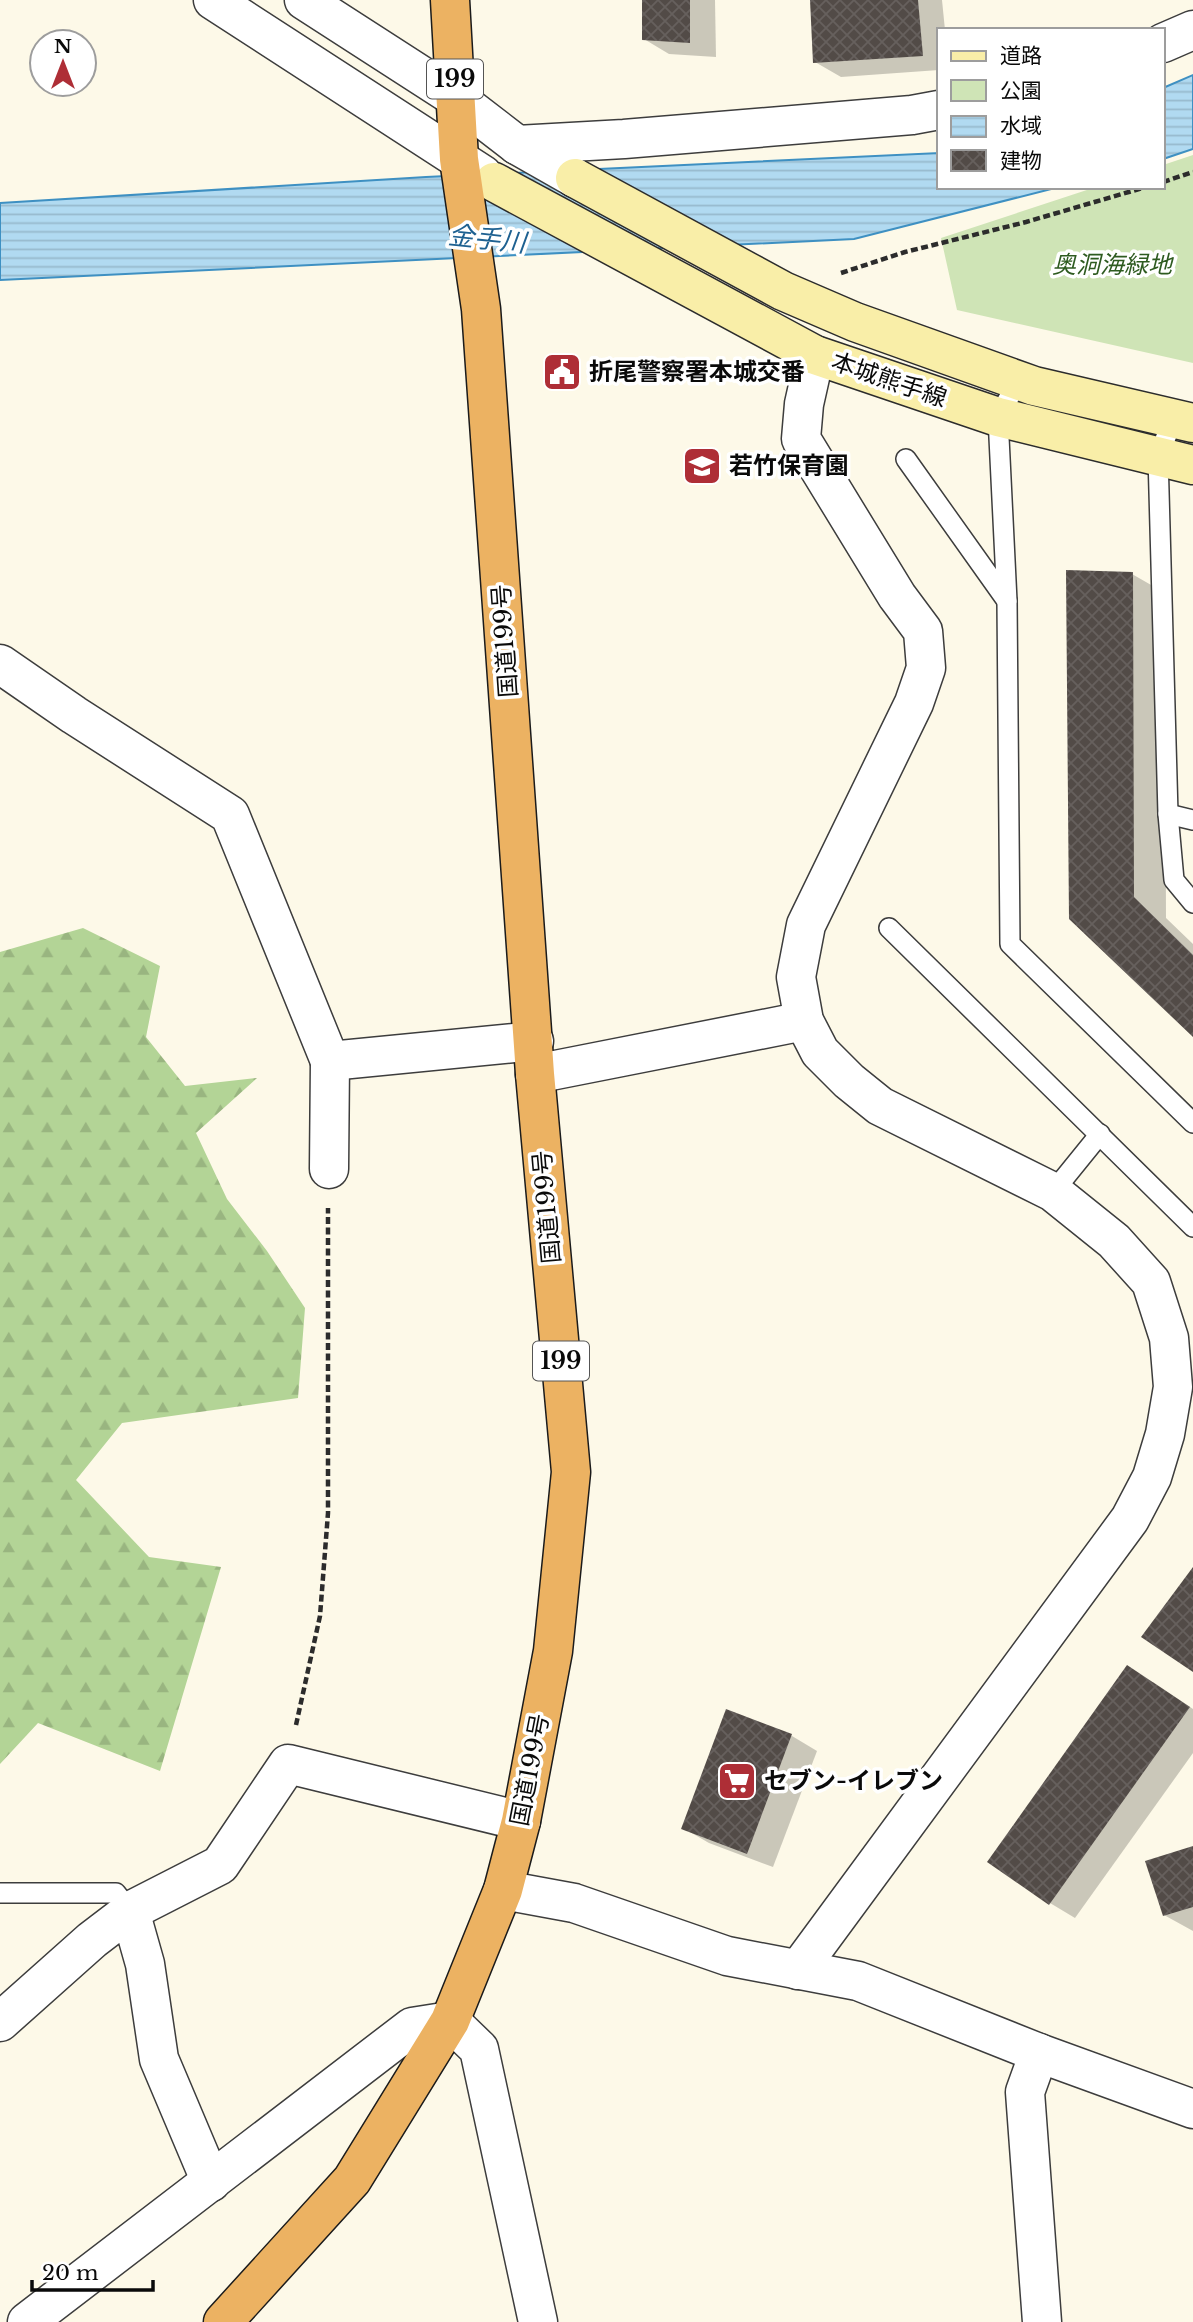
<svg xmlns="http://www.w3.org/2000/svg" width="1193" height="2322" font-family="'Libre Baskerville','Noto Sans JP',serif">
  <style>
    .green { fill: #cfe4b6 }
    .forest { fill: url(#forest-firs) }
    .water { fill: url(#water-rules); stroke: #3e90c2; stroke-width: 2 }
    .shadow { fill: #0003 }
    .building { fill: url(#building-cross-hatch) }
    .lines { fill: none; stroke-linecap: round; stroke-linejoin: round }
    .service-casing { stroke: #3d3d3d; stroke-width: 22 }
    .minor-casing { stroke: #3d3d3d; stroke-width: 41 }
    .tertiary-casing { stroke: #3d3d3d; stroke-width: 41 }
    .secondary-casing { stroke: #2c2c2c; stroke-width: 41 }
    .trunk-casing { stroke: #1b1b1b; stroke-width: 41 }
    .path { stroke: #2c2c2c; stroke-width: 4.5; stroke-dasharray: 7 3.5; stroke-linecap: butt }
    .service { stroke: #fff; stroke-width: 19 }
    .minor { stroke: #fff; stroke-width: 38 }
    .tertiary { stroke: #fff; stroke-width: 38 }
    .secondary { stroke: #f9eea8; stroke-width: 38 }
    .trunk { stroke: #ecb262; stroke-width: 38 }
    .labels { text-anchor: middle; stroke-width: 7; stroke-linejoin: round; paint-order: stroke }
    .shield { fill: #fff; stroke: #545454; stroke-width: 2 }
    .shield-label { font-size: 23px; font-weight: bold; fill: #0a0a0a }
    .park-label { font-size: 24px; font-style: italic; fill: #2e5b20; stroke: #fff }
    .poi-label { font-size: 24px; font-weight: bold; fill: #0a0a0a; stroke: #fff; text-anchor: start }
    .street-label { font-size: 24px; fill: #0a0a0a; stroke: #fff }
    .water-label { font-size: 26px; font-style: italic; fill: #1e6191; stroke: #fff }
  </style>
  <defs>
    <pattern id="forest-firs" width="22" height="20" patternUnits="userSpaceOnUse" patternTransform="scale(1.75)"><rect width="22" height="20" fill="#b3d496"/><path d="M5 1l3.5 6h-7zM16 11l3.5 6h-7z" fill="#99b580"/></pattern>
    <pattern id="water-rules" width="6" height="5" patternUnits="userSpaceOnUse" patternTransform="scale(1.75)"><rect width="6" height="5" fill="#b1daf1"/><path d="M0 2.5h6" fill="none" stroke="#97bacd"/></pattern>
    <pattern id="building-cross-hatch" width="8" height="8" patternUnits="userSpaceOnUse" patternTransform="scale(1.75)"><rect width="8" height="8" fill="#524b47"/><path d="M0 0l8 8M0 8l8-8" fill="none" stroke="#66605d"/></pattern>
  </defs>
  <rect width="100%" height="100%" fill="#fdf9e8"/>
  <path class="green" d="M 1193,155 L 1193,363 L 957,310 L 941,238 L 1096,187 L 1163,187 L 1163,165 Z"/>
  <path class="forest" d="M 83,928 L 160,966 L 146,1037 L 185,1086 L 257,1078 L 196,1133 L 227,1199 L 267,1251 L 305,1308 L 298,1398 L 122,1423 L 76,1480 L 149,1557 L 221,1567 L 160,1771 L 38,1723 L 0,1764 L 0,952 Z"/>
  <g class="water">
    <path d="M 1193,75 L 1193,149 L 1163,159 L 1163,88 Z"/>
    <path d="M 939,153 L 939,187 L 1059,187 L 854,239 L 0,280 L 0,203 L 426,177 Z"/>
  </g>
  <g class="shadow">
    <path d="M 643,0 L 715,0 L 716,57 L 669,54 L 644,39 Z"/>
    <path d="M 812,0 L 942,0 L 945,30 L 939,30 L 939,70 L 841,77 L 815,62 Z"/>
    <path d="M 1132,574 L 1165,593 L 1166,918 L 1193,944 L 1193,1035 L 1071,918 Z"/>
    <path d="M 1153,1682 L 1193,1709 L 1193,1753 L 1075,1918 L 1050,1903 Z"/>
    <path d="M 727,1712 L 792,1736 L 817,1751 L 773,1867 L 709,1843 L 683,1828 Z"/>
    <path d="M 1193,1848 L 1193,1931 L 1164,1915 Z"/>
  </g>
  <g class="building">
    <path d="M 642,0 L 690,0 L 690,43 L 642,40 Z"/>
    <path d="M 810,0 L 918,0 L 923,56 L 813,63 Z"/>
    <path d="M 1066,570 L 1133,572 L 1134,897 L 1193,955 L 1193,1037 L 1069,919 Z"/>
    <path d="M 1193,1567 L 1193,1672 L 1141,1637 Z"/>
    <path d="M 1127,1665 L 1190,1707 L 1049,1905 L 987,1862 Z"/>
    <path d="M 726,1709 L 792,1734 L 747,1854 L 681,1829 Z"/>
    <path d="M 1193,1846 L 1193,1907 L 1163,1916 L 1145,1861 Z"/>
  </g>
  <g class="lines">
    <defs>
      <g id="service">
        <path d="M 1019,380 L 998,417 L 1007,601 L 1010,944 L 1193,1123"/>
        <path d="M 1174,418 L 1158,456 L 1168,814 L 1174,880 L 1193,903"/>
        <path d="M 906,459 L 1007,601"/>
        <path d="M 1168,814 L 1193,820"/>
        <path d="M 889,928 L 1193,1227"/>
        <path d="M 1053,1192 L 1100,1134"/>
        <path d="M 0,1893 L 116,1893 L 130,1911"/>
      </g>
      <g id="minor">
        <path d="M 1163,43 L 1193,30"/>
        <path d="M 517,145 L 624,139 L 912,115 L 939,110"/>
        <path d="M 0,664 L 74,715 L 230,815 L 330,1061 L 534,1041"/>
        <path d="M 535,1074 L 804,1021"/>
        <path d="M 329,1169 L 330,1061"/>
        <path d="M 130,1911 L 220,1865 L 288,1764 L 521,1821"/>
        <path d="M 0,2022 L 92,1940 L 130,1911 L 145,1964 L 159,2059 L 211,2182"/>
        <path d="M 1039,2053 L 1025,2092 L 1042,2322"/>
        <path d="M 27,2322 L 412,2027 L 450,2021 L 479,2049 L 538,2322"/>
      </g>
      <g id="tertiary">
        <path d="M 213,0 L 483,175"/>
        <path d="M 304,0 L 456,98 L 517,145 L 575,178"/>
        <path d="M 503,1890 L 574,1903 L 727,1956 L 858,1981 L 1039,2053 L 1193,2109"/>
        <path d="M 798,1970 L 1130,1519 L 1152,1477 L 1165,1434 L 1173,1387 L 1169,1338 L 1151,1282 L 1114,1241 L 1053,1192 L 880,1106 L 849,1081 L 820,1052 L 804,1021 L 796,977 L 806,925 L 914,703 L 926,668 L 923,631 L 897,596 L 801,439 L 804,404 L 815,355"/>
      </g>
      <g id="secondary">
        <path d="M 575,178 L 783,291 L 855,322 L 1034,386 L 1193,423"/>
        <path d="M 494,182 L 815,355 L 998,417 L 1193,465"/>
      </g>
      <path id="trunk" d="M 223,2322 L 352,2180 L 450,2021 L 503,1890 L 521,1821 L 553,1651 L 571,1472 L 535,1074 L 481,309 L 459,159 L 450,0"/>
    </defs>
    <use href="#service" class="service-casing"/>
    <use href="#minor" class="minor-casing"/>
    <use href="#tertiary" class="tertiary-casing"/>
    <use href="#secondary" class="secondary-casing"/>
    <use href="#trunk" class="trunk-casing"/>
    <g class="path">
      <path d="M 1163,182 L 1193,172"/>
      <path d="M 841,273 L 905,252 L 1026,222 L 1146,187"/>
      <path d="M 296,1725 L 320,1616 L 328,1513 L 328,1208"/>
    </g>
    <use href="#service" class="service"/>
    <use href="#minor" class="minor"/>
    <use href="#tertiary" class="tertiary"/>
    <use href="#secondary" class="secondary"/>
    <use href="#trunk" class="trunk"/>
  </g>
  <defs>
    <symbol id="civic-square" viewBox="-11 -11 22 22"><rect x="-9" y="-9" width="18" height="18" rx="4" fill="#ae2e36" stroke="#fff"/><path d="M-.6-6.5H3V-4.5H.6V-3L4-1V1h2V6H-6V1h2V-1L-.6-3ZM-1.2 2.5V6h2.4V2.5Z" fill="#fff"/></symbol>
    <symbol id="school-square" viewBox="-11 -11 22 22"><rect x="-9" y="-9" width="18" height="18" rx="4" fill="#ae2e36" stroke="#fff"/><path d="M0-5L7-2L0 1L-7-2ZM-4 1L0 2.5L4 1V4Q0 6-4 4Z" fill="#fff"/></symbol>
    <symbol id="supermarket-square" viewBox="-11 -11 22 22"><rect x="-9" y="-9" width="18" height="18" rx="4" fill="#ae2e36" stroke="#fff"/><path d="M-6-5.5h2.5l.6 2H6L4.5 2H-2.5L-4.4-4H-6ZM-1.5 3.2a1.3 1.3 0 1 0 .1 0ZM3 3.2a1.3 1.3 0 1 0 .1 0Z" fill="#fff"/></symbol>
  </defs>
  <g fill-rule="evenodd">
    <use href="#civic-square" x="540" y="350" width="44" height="44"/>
    <use href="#school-square" x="680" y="444" width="44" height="44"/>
    <use href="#supermarket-square" x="715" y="1759" width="44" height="44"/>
  </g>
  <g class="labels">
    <g class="shield">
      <rect x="427" y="59.5" width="56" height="39" rx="5"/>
      <rect x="533" y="1341.5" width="56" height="39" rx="5"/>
    </g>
    <g class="shield-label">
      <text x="455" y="87">199</text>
      <text x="561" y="1369">199</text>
    </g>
    <g class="park-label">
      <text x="1112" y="273">奥洞海緑地</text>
    </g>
    <g class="poi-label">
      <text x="589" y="380">折尾警察署本城交番</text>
      <text x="729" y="474">若竹保育園</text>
      <text x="764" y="1789">セブン-イレブン</text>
    </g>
    <g class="street-label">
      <text transform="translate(889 380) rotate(19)" y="8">本城熊手線</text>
      <text transform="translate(505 641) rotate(-94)" y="8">国道199号</text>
      <text transform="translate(547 1207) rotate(-95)" y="8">国道199号</text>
      <text transform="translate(530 1770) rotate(-79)" y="8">国道199号</text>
    </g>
    <g class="water-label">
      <text transform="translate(487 239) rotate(6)" y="9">金手川</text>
    </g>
  </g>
  <rect x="937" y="28" width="228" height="161" fill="#ffffff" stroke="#9d9d9d" stroke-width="2"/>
  <rect x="951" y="51" width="35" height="10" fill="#f9eea8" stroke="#9d9d9d" stroke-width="2"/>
  <text x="1000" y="63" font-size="21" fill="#0a0a0a">道路</text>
  <rect x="951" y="80" width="35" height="21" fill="#cfe4b6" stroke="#9d9d9d" stroke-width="2"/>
  <text x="1000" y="98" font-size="21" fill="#0a0a0a">公園</text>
  <rect x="951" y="116" width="35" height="21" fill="url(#water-rules)" stroke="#9d9d9d" stroke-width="2"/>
  <text x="1000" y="133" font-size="21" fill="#0a0a0a">水域</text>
  <rect x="951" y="150" width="35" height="21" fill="url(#building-cross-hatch)" stroke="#9d9d9d" stroke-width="2"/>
  <text x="1000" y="168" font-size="21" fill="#0a0a0a">建物</text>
  <g transform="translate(63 63)"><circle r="33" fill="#ffffff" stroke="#9d9d9d" stroke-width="2"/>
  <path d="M0-5L12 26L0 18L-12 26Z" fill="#ae2e36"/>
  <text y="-10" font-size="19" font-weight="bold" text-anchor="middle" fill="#0a0a0a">N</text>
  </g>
  <path d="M32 2280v10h121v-10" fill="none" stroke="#0a0a0a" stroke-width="3.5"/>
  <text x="42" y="2280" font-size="21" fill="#0a0a0a" stroke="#ffffff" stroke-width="5" paint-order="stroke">20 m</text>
</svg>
